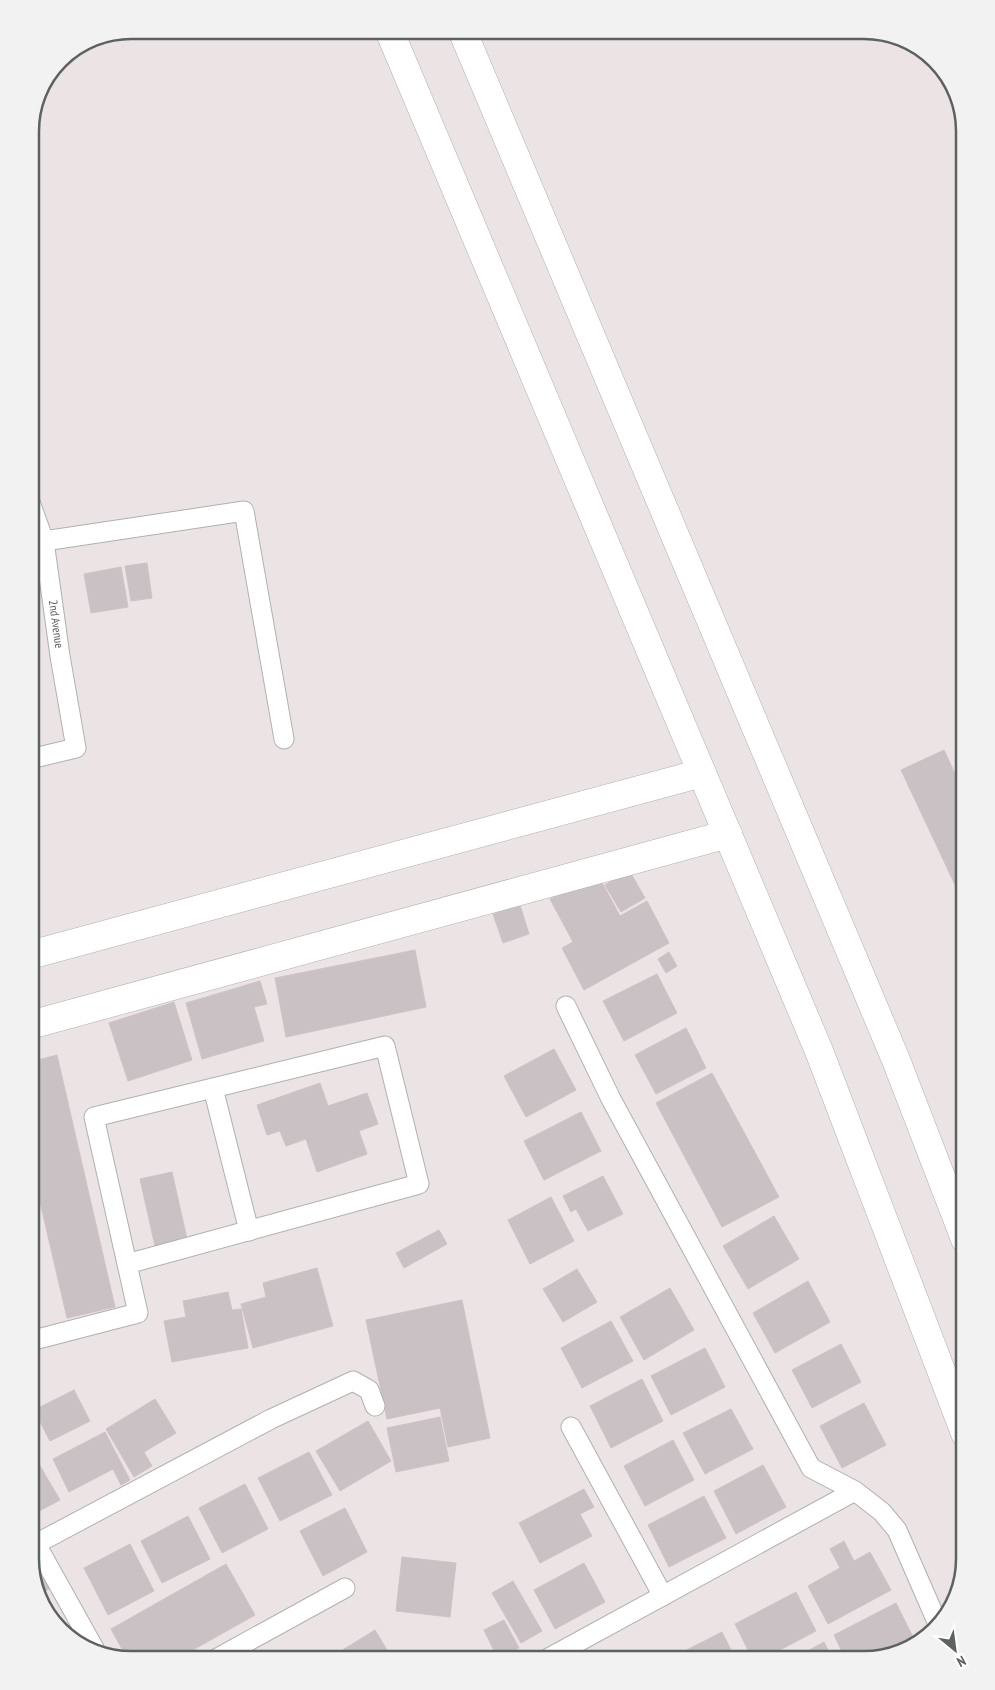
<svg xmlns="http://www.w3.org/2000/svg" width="995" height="1690" font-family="'PT Sans Narrow',sans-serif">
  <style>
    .building { fill: #cac1c4; stroke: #d0c2c5 }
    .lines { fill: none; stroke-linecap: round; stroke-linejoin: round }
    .street-casing { stroke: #acb2b0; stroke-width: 21 }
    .secondary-casing { stroke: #abb2b0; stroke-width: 29 }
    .street { stroke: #fff; stroke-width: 19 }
    .secondary { stroke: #fff; stroke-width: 28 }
    .labels { text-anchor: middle; stroke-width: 4; stroke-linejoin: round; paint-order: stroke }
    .street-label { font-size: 12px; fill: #5b6260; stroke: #fff }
    .rim { fill: none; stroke: #5b6260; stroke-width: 2.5 }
  </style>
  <rect width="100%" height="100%" fill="#ece3e4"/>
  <g class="building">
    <path d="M 147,563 L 152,598 L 131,601 L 125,566 Z"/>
    <path d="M 121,567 L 128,607 L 91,613 L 84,574 Z"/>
    <path d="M 944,750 L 965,795 L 965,906 L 901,770 Z"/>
    <path d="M 629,870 L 645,898 L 621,912 L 605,885 Z"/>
    <path d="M 597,873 L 620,916 L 647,901 L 669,943 L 584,990 L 562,948 L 573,942 L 550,899 Z"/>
    <path d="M 520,905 L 529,934 L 503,943 L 493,914 Z"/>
    <path d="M 415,950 L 426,1007 L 286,1037 L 275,978 Z"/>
    <path d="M 669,952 L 677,966 L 666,973 L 658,959 Z"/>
    <path d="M 657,974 L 677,1013 L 624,1041 L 603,1001 Z"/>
    <path d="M 260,981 L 267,1004 L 254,1007 L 264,1041 L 202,1059 L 186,1003 Z"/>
    <path d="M 174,1002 L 192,1060 L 128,1081 L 109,1023 Z"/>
    <path d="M 686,1028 L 706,1068 L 656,1094 L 635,1055 Z"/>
    <path d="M 554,1049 L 576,1090 L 526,1117 L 504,1076 Z"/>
    <path d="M 57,1055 L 115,1307 L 67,1318 L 30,1159 L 30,1062 Z"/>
    <path d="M 712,1073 L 779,1197 L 722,1227 L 656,1103 Z"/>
    <path d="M 320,1083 L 328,1106 L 367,1093 L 378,1124 L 359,1131 L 367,1154 L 317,1172 L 306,1139 L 286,1146 L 280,1131 L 267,1135 L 257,1105 Z"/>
    <path d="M 581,1112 L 601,1151 L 544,1180 L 524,1141 Z"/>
    <path d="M 172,1172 L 187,1239 L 155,1246 L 140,1179 Z"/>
    <path d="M 603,1176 L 623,1214 L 588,1231 L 576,1209 L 571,1212 L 563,1196 Z"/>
    <path d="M 551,1197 L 574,1241 L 530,1264 L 508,1220 Z"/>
    <path d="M 774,1216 L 799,1259 L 748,1289 L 723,1246 Z"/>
    <path d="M 439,1230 L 447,1244 L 404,1268 L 396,1253 Z"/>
    <path d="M 317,1268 L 333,1326 L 253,1348 L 241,1304 L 266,1297 L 263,1283 Z"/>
    <path d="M 577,1269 L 597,1302 L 563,1322 L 543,1289 Z"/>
    <path d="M 808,1281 L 830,1322 L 775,1353 L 753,1313 Z"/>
    <path d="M 670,1288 L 694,1330 L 644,1360 L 620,1317 Z"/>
    <path d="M 228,1292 L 232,1310 L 241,1309 L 248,1348 L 172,1362 L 164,1321 L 186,1317 L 183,1301 Z"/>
    <path d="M 462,1300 L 490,1438 L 448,1447 L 440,1408 L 387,1419 L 366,1320 Z"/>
    <path d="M 611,1321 L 633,1361 L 582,1388 L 561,1348 Z"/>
    <path d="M 841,1344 L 861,1382 L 812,1408 L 792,1370 Z"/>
    <path d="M 705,1348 L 725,1387 L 671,1415 L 651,1376 Z"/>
    <path d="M 642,1379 L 663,1421 L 611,1448 L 590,1406 Z"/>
    <path d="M 74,1390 L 90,1421 L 50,1441 L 34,1410 Z"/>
    <path d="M 155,1399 L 176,1433 L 144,1452 L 152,1466 L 134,1477 L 106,1429 Z"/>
    <path d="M 864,1403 L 886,1445 L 842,1468 L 820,1426 Z"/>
    <path d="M 731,1409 L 753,1449 L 705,1474 L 683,1433 Z"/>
    <path d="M 440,1417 L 449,1461 L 396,1472 L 387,1428 Z"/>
    <path d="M 368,1421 L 391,1461 L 340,1491 L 316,1451 Z"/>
    <path d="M 105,1432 L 130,1480 L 121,1485 L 113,1469 L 69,1492 L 53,1459 Z"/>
    <path d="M 673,1440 L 694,1480 L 645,1506 L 624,1466 Z"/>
    <path d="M 309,1452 L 332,1495 L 280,1521 L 258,1478 Z"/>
    <path d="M 36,1459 L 60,1500 L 30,1516 L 30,1462 Z"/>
    <path d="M 763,1465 L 786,1507 L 736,1534 L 714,1491 Z"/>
    <path d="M 245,1484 L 268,1529 L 222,1553 L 199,1508 Z"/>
    <path d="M 584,1489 L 594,1507 L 580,1514 L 592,1536 L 540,1563 L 519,1523 Z"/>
    <path d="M 704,1496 L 726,1538 L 669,1567 L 648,1525 Z"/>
    <path d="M 345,1508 L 367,1552 L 323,1576 L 300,1531 Z"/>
    <path d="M 188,1516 L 210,1559 L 162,1583 L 141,1541 Z"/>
    <path d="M 844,1541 L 854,1561 L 870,1552 L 891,1590 L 828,1624 L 808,1586 L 840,1568 L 830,1549 Z"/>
    <path d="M 130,1544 L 154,1591 L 108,1615 L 84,1568 Z"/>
    <path d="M 402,1557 L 456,1563 L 450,1617 L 396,1611 Z"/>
    <path d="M 584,1563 L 605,1602 L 555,1629 L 534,1590 Z"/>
    <path d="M 226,1564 L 255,1615 L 175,1660 L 128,1660 L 111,1629 Z"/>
    <path d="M 42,1566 L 53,1587 L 39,1594 L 33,1571 Z"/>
    <path d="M 513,1581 L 542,1631 L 521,1643 L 492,1593 Z"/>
    <path d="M 796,1592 L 816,1631 L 761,1660 L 753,1660 L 735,1624 Z"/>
    <path d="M 896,1603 L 916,1643 L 900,1652 L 864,1660 L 846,1660 L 834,1635 Z"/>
    <path d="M 504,1620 L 519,1648 L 498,1659 L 484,1630 Z"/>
    <path d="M 375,1630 L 393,1660 L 328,1660 L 328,1659 Z"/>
    <path d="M 722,1632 L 736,1660 L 667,1660 Z"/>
    <path d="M 824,1642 L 833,1660 L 791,1660 Z"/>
  </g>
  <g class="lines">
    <defs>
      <g id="street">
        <path d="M 44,541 L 244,511 L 284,739"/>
        <path d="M 30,759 L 76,748 L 60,656 L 44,541 L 30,502"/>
        <path d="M 566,1006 L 611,1099 L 811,1468 L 855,1491 L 882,1512 L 897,1530 L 938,1624"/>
        <path d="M 213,1088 L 249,1231"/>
        <path d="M 30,1341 L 138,1313 L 94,1117 L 385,1046 L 419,1184 L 127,1264"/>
        <path d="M 571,1427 L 663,1596"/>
        <path d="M 36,1544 L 95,1650"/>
        <path d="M 30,1547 L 271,1419 L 353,1381 L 369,1390 L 375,1406"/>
        <path d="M 214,1660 L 345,1588"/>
        <path d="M 545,1660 L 855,1491"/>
      </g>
      <g id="secondary">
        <path d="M 389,30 L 819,1051 L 965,1433"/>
        <path d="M 462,30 L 896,1060 L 965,1239"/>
        <path d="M 30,955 L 702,773"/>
        <path d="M 30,1025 L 728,834"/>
      </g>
    </defs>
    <use href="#street" class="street-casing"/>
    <use href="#secondary" class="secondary-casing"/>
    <use href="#street" class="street"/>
    <use href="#secondary" class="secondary"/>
  </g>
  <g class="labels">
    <g class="street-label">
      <text transform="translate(56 624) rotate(82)" y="4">2nd Avenue</text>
    </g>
  </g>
  <path d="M0 0H995V1690H0ZM131 39H864A92 92 0 0 1 956 131V1559A92 92 0 0 1 864 1651H131A92 92 0 0 1 39 1559V131A92 92 0 0 1 131 39Z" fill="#f2f2f2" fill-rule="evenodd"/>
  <path class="rim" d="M131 39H864A92 92 0 0 1 956 131V1559A92 92 0 0 1 864 1651H131A92 92 0 0 1 39 1559V131A92 92 0 0 1 131 39Z"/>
  <g transform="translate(955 1650) rotate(151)" stroke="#ffffff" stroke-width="4" paint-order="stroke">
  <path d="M0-4L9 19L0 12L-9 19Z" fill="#5b6260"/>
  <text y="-8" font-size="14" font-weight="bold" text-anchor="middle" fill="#5b6260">N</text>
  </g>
</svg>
